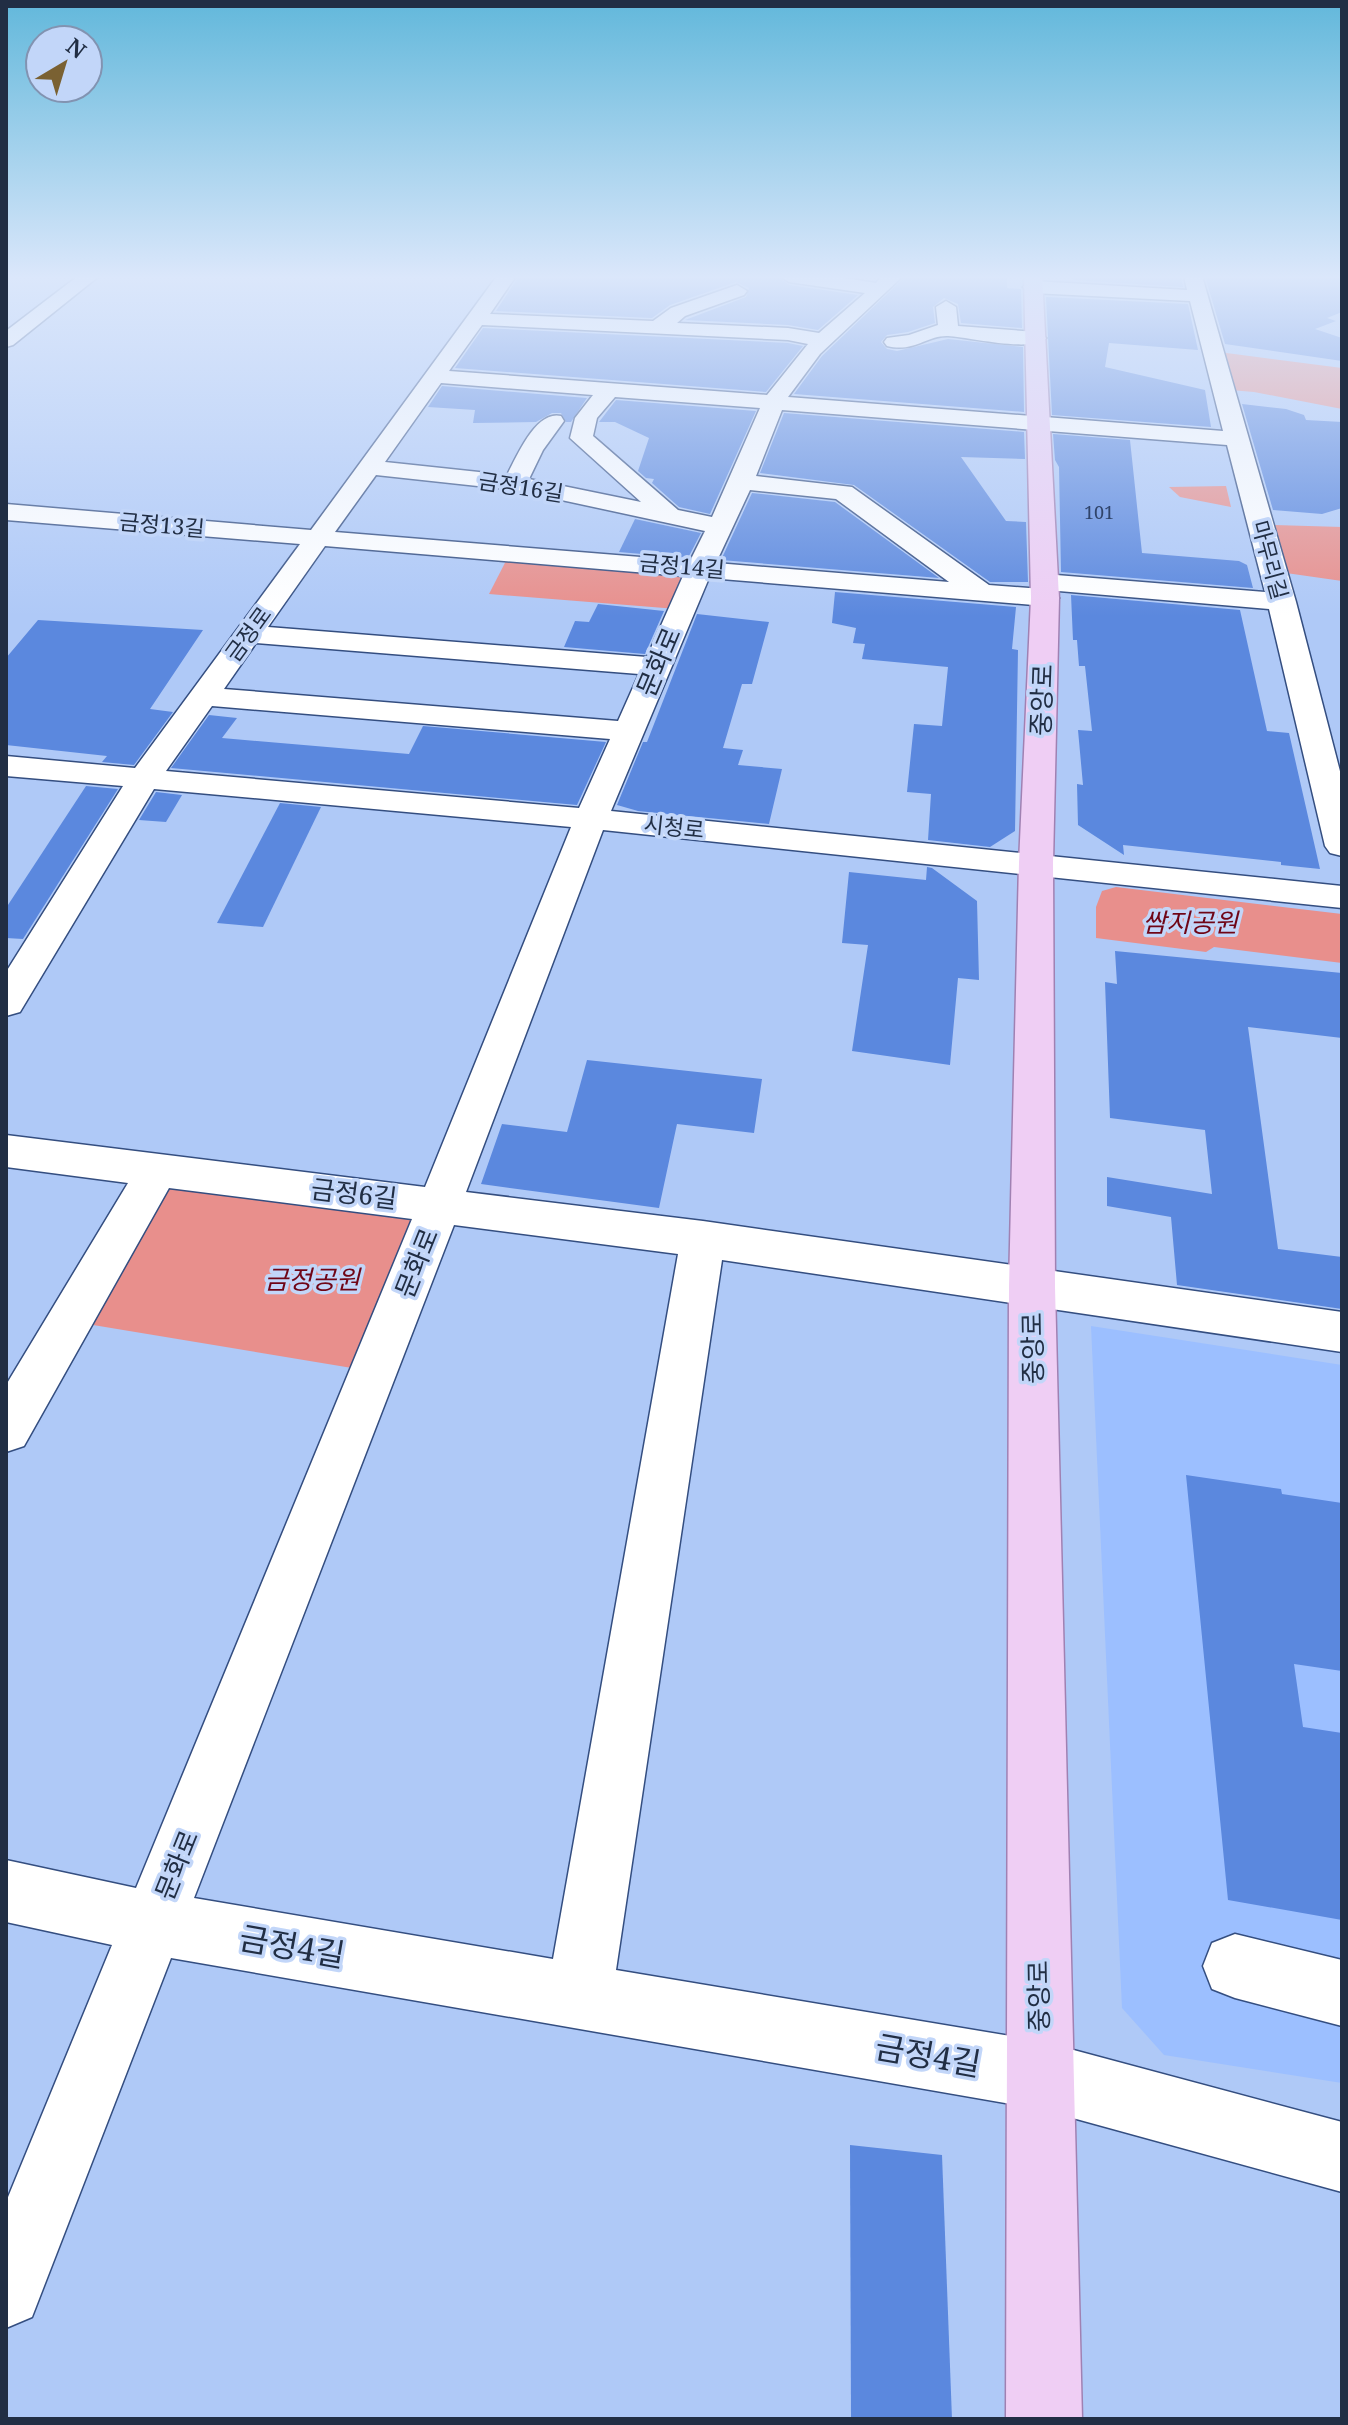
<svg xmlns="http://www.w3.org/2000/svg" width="1348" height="2425" font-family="'Noto Serif','Noto Sans KR',serif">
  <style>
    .built { fill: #9cbfff }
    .green { fill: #e88f8c }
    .building { fill: #5b88de }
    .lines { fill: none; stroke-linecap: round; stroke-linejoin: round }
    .minor-casing { stroke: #344e80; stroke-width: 3 }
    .major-casing { stroke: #a081b2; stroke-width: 3 }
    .minor { fill: #fff; fill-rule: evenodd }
    .major { fill: #efcef4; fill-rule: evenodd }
    .labels { text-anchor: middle; stroke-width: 7; stroke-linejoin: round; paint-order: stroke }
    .far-number-label { font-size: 18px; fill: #30446a }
    .far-street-label { font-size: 22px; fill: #212e44; stroke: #c2d6f9 }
    .street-label { font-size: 26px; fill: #212e44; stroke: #c2d6f9 }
    .park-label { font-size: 26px; font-style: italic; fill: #6f0516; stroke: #c2d6f9 }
    .near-street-label { font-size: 32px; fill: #212e44; stroke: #c2d6f9 }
  </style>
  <rect width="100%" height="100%" fill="#afc9f7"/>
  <path class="built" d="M 1091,1326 L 1342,1365 L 1342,2083 L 1164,2055 L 1122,2008 Z"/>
  <g class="green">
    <path d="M 1219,352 L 1342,368 L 1342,409 L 1254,392 L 1230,390 Z"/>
    <path d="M 1226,486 L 1231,507 L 1180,497 L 1169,487 Z"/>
    <path d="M 1274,525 L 1342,527 L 1342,581 L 1286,573 Z"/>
    <path d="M 509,555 L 690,570 L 677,609 L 489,594 Z"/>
    <path d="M 1116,887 L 1342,914 L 1342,963 L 1214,947 L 1206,952 L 1096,938 L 1096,907 L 1102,891 Z"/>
    <path d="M 162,1178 L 423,1216 L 364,1370 L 81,1323 Z"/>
  </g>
  <g class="building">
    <path d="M 519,276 L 777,276 L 789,285 L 858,295 L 818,330 L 788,325 L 685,320 L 746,297 L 749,288 L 736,282 L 670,305 L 652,318 L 496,311 Z"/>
    <path d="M 906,276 L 1007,276 L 1007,288 L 1021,289 L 1022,328 L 961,323 L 958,304 L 944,298 L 933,307 L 935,323 L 908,332 L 887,335 L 881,342 L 887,349 L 897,351 L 948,339 L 1023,347 L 1024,412 L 794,394 L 822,356 Z"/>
    <path d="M 1073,276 L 1181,276 L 1183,287 L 1073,280 Z"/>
    <path d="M 1205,276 L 1342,276 L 1342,312 L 1327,318 L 1336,321 L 1315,329 L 1342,338 L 1342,361 L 1225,344 Z"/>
    <path d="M 1046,297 L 1188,304 L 1198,350 L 1109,343 L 1105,367 L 1205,390 L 1211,427 L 1052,415 Z"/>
    <path d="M 483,328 L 788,343 L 803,346 L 766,392 L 455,368 Z"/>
    <path d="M 442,386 L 587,398 L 571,422 L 566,422 L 561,413 L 552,413 L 536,422 L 473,423 L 475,410 L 428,407 Z"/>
    <path d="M 616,400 L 756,411 L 710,514 L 679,507 L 652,483 L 654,479 L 646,478 L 638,471 L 649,438 L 615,422 L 599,422 Z"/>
    <path d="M 1242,404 L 1286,409 L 1304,415 L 1306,420 L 1342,422 L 1342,508 L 1322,514 L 1273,510 Z"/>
    <path d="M 784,413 L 1024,432 L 1025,459 L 961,457 L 1006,521 L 1026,522 L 1028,582 L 990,582 L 854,485 L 760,473 Z"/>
    <path d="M 1053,434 L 1130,440 L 1142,553 L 1239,561 L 1247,565 L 1253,588 L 1061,572 L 1059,467 L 1055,460 Z"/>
    <path d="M 752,493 L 835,502 L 939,578 L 721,560 Z"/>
    <path d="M 635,519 L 701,533 L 688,558 L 619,552 Z"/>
    <path d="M 835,592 L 1016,607 L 1012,649 L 1018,650 L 1015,831 L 990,847 L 928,840 L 931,794 L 907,792 L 914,724 L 942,726 L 948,667 L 862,659 L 865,644 L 853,643 L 856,628 L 832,623 Z"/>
    <path d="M 1071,595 L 1240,610 L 1267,731 L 1289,733 L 1320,869 L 1281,865 L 1281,862 L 1123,845 L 1124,855 L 1078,825 L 1077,784 L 1083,785 L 1078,730 L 1092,731 L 1085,666 L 1079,666 L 1077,640 L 1073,640 Z"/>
    <path d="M 598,604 L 664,611 L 645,654 L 564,647 L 575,621 L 589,622 Z"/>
    <path d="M 697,614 L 769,622 L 752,684 L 742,684 L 723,748 L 743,750 L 738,765 L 782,769 L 769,824 L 638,811 L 617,805 L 643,742 L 647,742 Z"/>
    <path d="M 38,620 L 203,630 L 150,709 L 173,712 L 134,765 L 102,762 L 107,756 L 6,745 L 6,658 Z"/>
    <path d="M 209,715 L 237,718 L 222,738 L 409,754 L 423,726 L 606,742 L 577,805 L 171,768 Z"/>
    <path d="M 86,786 L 118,789 L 23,939 L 6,938 L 6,908 Z"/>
    <path d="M 156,792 L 182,795 L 166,822 L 139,820 Z"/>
    <path d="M 280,803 L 321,807 L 263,927 L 217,923 Z"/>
    <path d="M 927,867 L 932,868 L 977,901 L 979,980 L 958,978 L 950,1065 L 852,1051 L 868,945 L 842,943 L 849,872 L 926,880 Z"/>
    <path d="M 1115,951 L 1342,973 L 1342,1038 L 1248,1027 L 1278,1249 L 1342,1257 L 1342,1309 L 1177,1285 L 1171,1217 L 1107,1206 L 1107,1177 L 1212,1194 L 1205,1130 L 1110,1118 L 1105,982 L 1117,984 Z"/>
    <path d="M 587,1060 L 762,1079 L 754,1133 L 677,1124 L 659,1208 L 481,1184 L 502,1124 L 567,1132 Z"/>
    <path d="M 1186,1475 L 1281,1489 L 1282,1494 L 1342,1503 L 1342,1671 L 1294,1664 L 1303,1727 L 1342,1733 L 1342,1920 L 1228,1900 Z"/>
    <path d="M 850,2145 L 942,2155 L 952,2419 L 851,2419 Z"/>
  </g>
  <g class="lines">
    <defs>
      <g id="minor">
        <path d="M 78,276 L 99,276 L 13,345 L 6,347 L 6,331 Z"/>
        <path d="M 497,276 L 516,276 L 490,314 L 653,321 L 671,308 L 737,285 L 747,291 L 744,295 L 685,316 L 677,323 L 788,328 L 819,333 L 865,293 L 789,282 L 780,276 L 832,276 L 876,283 L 882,276 L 903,276 L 820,354 L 788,397 L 1223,431 L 1190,301 L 1033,293 L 1023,287 L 1033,281 L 1187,290 L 1184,276 L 1202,276 L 1296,602 L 1342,779 L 1342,856 L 1330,853 L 1325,846 L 1269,609 L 1047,590 L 1055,592 L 1059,598 L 1055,604 L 1045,606 L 709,578 L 611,811 L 1342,886 L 1342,908 L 603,830 L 466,1192 L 703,1221 L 1342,1312 L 1342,1352 L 722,1260 L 616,1970 L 1040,2041 L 1342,2122 L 1342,2192 L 1040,2109 L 171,1958 L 32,2317 L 6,2328 L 6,2202 L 112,1945 L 6,1922 L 6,1860 L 136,1888 L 412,1219 L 169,1188 L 24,1446 L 6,1452 L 6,1385 L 128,1183 L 6,1167 L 6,1135 L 425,1187 L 571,827 L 154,789 L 20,1012 L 6,1016 L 6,972 L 123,786 L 6,776 L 6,756 L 135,768 L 300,544 L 6,520 L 6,504 L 311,530 ZM 482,325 L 788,340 L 808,344 L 767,395 L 449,371 ZM 441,383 L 593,395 L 575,418 L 570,438 L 641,502 L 529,479 L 543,450 L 564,421 L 561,416 C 536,410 517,456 507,475 L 385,462 ZM 615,397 L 760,408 L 712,517 L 678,510 L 593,436 L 597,418 ZM 782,410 L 1227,445 L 1265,592 L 1044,574 L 1034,576 L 1031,582 L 1034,588 L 1042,589 L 989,585 L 852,487 L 756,476 ZM 376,475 L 515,490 L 705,531 L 690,561 L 335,532 ZM 750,490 L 836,499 L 949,582 L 716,563 ZM 325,546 L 683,576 L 647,657 L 268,627 ZM 256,643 L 639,674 L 618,721 L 224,689 ZM 212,706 L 610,739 L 579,808 L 166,771 ZM 454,1225 L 678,1254 L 553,1959 L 194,1898 Z"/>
        <path d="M 946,301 L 956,307 L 958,326 L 1036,332 L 1046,338 C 1033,353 968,337 948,336 C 927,335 914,353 887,346 L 884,342 L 887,338 L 909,335 L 938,325 L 936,307 Z"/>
        <path d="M 1235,1934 L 1342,1960 L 1342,2026 L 1235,1998 L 1212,1989 L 1203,1966 L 1212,1943 Z"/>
      </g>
      <path id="major" d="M 1024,276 L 1042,276 L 1059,598 L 1053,863 L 1055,1287 L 1082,2419 L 1006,2419 L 1009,1287 L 1019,863 L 1031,598 Z"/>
    </defs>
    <use href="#minor" class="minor-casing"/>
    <use href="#major" class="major-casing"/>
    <use href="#minor" class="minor"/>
    <use href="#major" class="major"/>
  </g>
  <linearGradient id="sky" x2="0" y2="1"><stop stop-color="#62b8db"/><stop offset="0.45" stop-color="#dbe7fb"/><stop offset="1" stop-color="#dbe7fb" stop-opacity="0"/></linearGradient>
  <rect width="1348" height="616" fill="url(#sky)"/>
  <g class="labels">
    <g class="far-number-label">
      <text x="1099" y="519">101</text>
    </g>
    <g class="far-street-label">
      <text transform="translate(521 487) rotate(9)" y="8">금정16길</text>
      <text transform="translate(162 525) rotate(5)" y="8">금정13길</text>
      <text transform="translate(1270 560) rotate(75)" y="8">마무리길</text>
      <text transform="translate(682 566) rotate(5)" y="8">금정14길</text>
      <text transform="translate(248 634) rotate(-54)" y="8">금정로</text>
      <text transform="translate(674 827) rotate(6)" y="8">시청로</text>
    </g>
    <g class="street-label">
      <text transform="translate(659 662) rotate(-67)" y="9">문화로</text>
      <text transform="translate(1042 700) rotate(-88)" y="9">중앙로</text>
      <text transform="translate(354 1194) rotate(7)" y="9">금정6길</text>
      <text transform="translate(417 1263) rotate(-68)" y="9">문화로</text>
      <text transform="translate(1033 1348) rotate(-91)" y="9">중앙로</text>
      <text transform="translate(177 1865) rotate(-68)" y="9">문화로</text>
      <text transform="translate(1039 1996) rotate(-91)" y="9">중앙로</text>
    </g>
    <g class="park-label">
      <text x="1190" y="932">쌈지공원</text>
      <text x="312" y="1289">금정공원</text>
    </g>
    <g class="near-street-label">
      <text transform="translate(292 1947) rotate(10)" y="11">금정4길</text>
      <text transform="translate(928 2056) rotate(10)" y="11">금정4길</text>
    </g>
  </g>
  <rect width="1348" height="2425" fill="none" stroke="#212e44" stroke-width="16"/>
  <g transform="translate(64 64) rotate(38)"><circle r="38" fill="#c2d6f9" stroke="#8293b1" stroke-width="2"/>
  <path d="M0-6L14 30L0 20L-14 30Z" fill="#7a6132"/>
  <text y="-12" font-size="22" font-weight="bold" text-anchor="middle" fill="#212e44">N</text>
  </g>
</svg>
